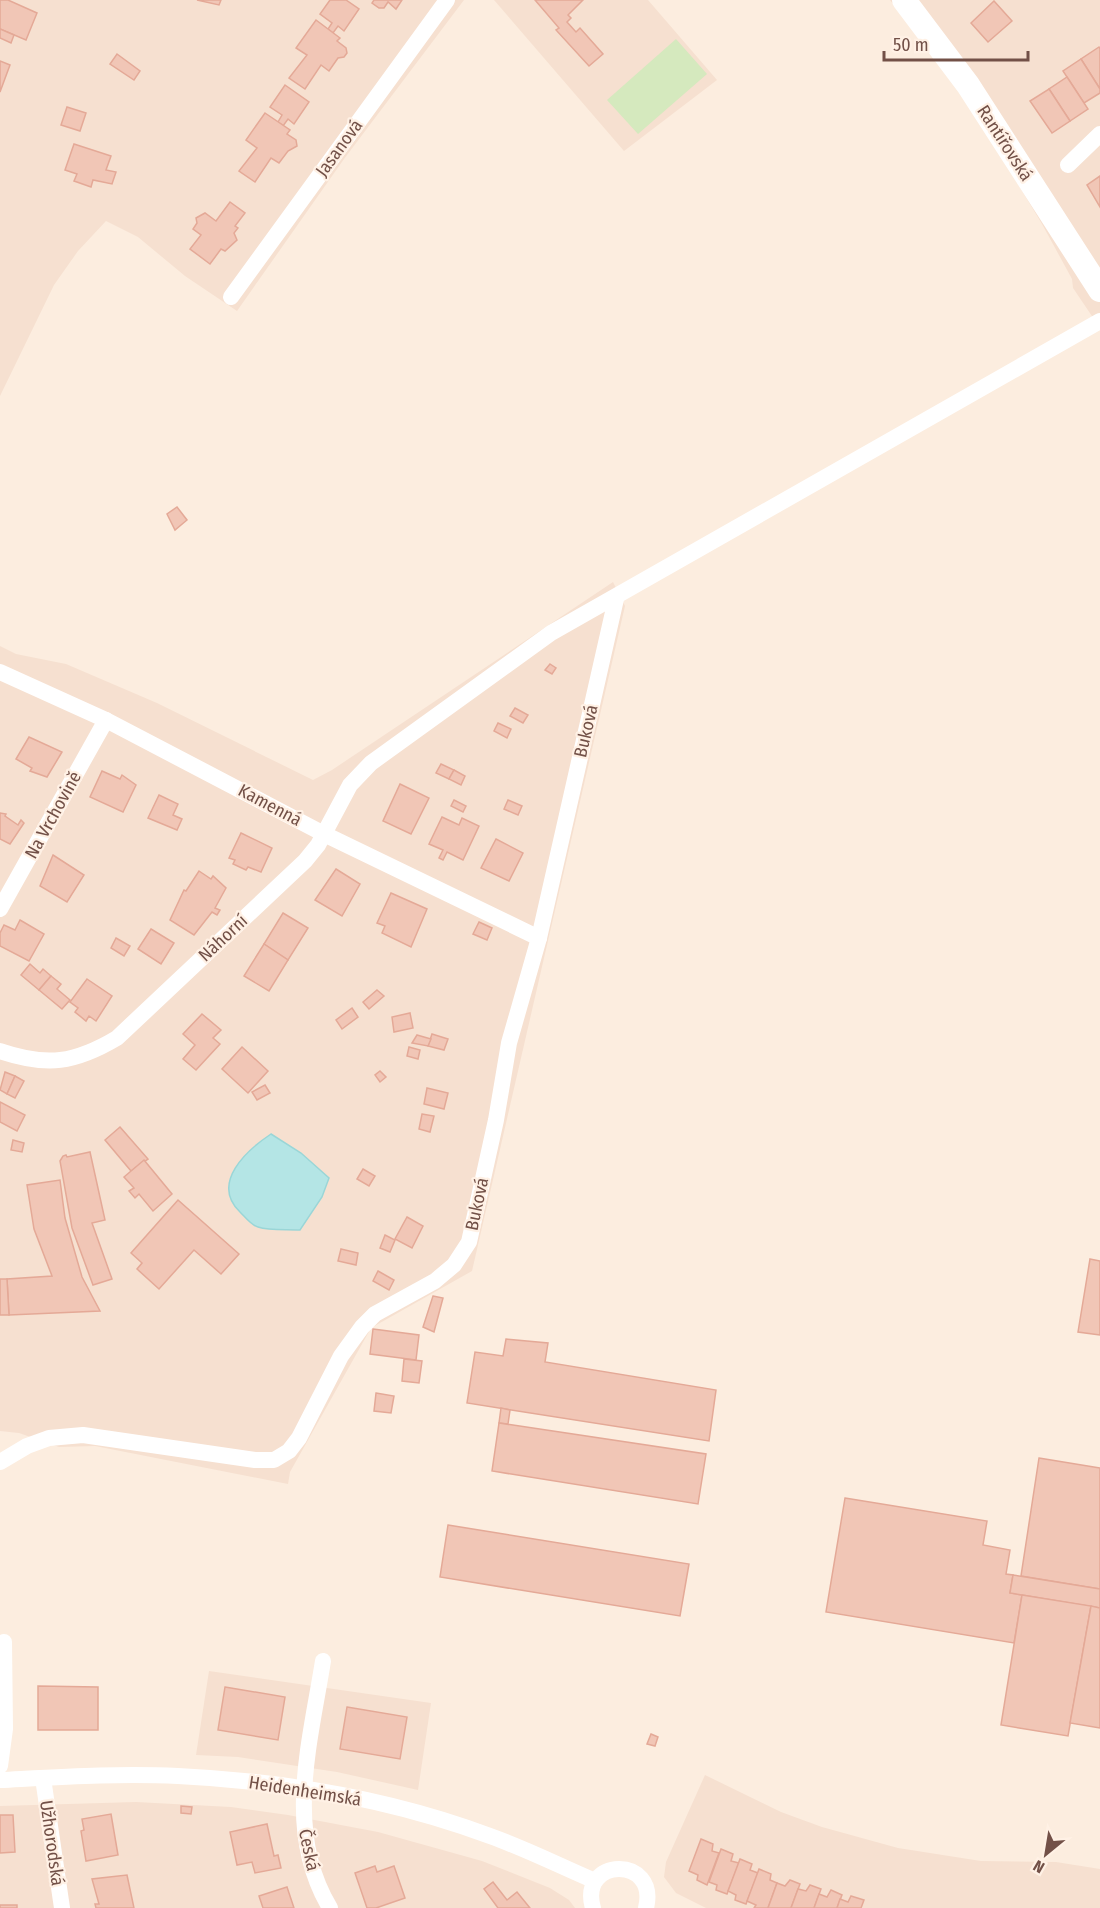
<svg xmlns="http://www.w3.org/2000/svg" width="1100" height="1908" font-family="'Fira Sans Condensed',sans-serif">
  <style>
    .residential { fill: #f6e0d0 }
    .green { fill: #d5e9be }
    .water { fill: #b4e5e5; stroke: #9ad6d7; stroke-width: 1.5 }
    .building { fill: #f1c6b6; stroke: #e4a997; stroke-width: 1.5 }
    .lines { fill: none; stroke-linecap: round; stroke-linejoin: round }
    .street { stroke: #fff; stroke-width: 16 }
    .secondary { stroke: #fff; stroke-width: 24 }
    .labels { text-anchor: middle; stroke-width: 4.5; stroke-linejoin: round; paint-order: stroke }
    .street-label { font-size: 18px; fill: #725047; stroke: #fff1e5 }
  </style>
  <rect width="100%" height="100%" fill="#fceddf"/>
  <g class="residential">
    <path d="M 0,0 L 464,0 L 344,159 L 237,311 L 185,276 L 138,237 L 106,221 L 78,251 L 54,285 L 0,396 Z"/>
    <path d="M 494,0 L 648,0 L 717,80 L 624,151 Z"/>
    <path d="M 890,0 L 1100,0 L 1100,328 L 1073,288 L 1072,279 L 1042,224 L 986,131 L 941,63 Z"/>
    <path d="M 613,582 L 625,606 L 472,1271 L 371,1328 L 290,1472 L 288,1484 L 95,1446 L 59,1447 L 19,1433 L 0,1431 L 0,646 L 16,654 L 66,664 L 157,703 L 313,780 L 332,770 Z"/>
    <path d="M 209,1671 L 431,1703 L 418,1790 L 337,1772 L 238,1757 L 196,1755 Z"/>
    <path d="M 705,1775 L 781,1812 L 822,1827 L 898,1848 L 981,1861 L 1056,1862 L 1100,1869 L 1100,1908 L 706,1908 L 676,1893 L 664,1877 L 666,1862 Z"/>
    <path d="M 136,1802 L 231,1807 L 288,1815 L 378,1832 L 482,1861 L 550,1888 L 569,1900 L 575,1908 L 0,1908 L 0,1806 Z"/>
  </g>
  <path class="green" d="M 676,39 L 707,74 L 638,134 L 607,100 Z"/>
  <path class="water" d="M 271,1134 L 301,1153 L 329,1178 L 322,1197 L 300,1230 C 287,1229 270,1231 258,1227 C 252,1226 245,1217 240,1212 C 210,1183 247,1150 271,1134 Z"/>
  <g class="building">
    <path d="M 0,0 L 8,0 L 37,13 L 26,40 L 0,29 Z"/>
    <path d="M 197,0 L 221,0 L 219,5 Z"/>
    <path d="M 330,0 L 346,0 L 359,9 L 344,31 L 338,26 L 333,33 L 328,29 L 332,23 L 320,14 Z"/>
    <path d="M 374,0 L 402,0 L 396,9 L 388,2 L 384,8 L 379,8 L 372,3 Z"/>
    <path d="M 535,0 L 583,0 L 568,15 L 571,18 L 567,22 L 576,32 L 580,28 L 603,54 L 589,66 L 556,30 L 559,28 Z"/>
    <path d="M 994,1 L 1012,21 L 988,42 L 971,23 Z"/>
    <path d="M 316,20 L 340,38 L 337,41 L 346,48 L 347,53 L 344,57 L 338,58 L 329,71 L 321,65 L 305,89 L 289,78 L 307,55 L 296,48 Z"/>
    <path d="M 0,29 L 14,35 L 11,43 L 0,38 Z"/>
    <path d="M 1099,47 L 1100,49 L 1100,89 L 1081,59 Z"/>
    <path d="M 117,54 L 140,71 L 134,80 L 110,64 Z"/>
    <path d="M 1081,59 L 1100,89 L 1100,93 L 1084,103 L 1063,71 Z"/>
    <path d="M 0,61 L 10,65 L 0,92 Z"/>
    <path d="M 1067,77 L 1088,109 L 1070,121 L 1049,89 Z"/>
    <path d="M 285,85 L 309,102 L 294,124 L 288,119 L 283,126 L 278,122 L 282,115 L 270,107 Z"/>
    <path d="M 1049,89 L 1070,121 L 1052,133 L 1030,101 Z"/>
    <path d="M 67,107 L 86,113 L 80,131 L 61,125 Z"/>
    <path d="M 265,113 L 290,130 L 287,134 L 296,140 L 297,146 L 288,151 L 279,163 L 271,158 L 255,182 L 239,171 L 257,148 L 246,140 Z"/>
    <path d="M 74,144 L 111,156 L 106,170 L 116,172 L 112,184 L 93,180 L 91,187 L 74,181 L 77,174 L 65,170 Z"/>
    <path d="M 1100,176 L 1100,207 L 1087,185 Z"/>
    <path d="M 230,202 L 245,213 L 235,226 L 238,228 L 234,233 L 237,240 L 225,251 L 221,249 L 210,264 L 190,249 L 201,235 L 193,229 L 197,223 L 196,218 L 205,213 L 216,221 Z"/>
    <path d="M 177,507 L 187,520 L 175,530 L 167,514 Z"/>
    <path d="M 550,664 L 556,668 L 552,674 L 545,670 Z"/>
    <path d="M 515,708 L 528,715 L 523,723 L 510,716 Z"/>
    <path d="M 498,723 L 511,729 L 507,738 L 494,731 Z"/>
    <path d="M 29,737 L 62,752 L 47,777 L 30,771 L 32,768 L 16,759 Z"/>
    <path d="M 441,764 L 454,770 L 449,779 L 436,773 Z"/>
    <path d="M 454,770 L 465,776 L 461,785 L 449,779 Z"/>
    <path d="M 102,771 L 120,779 L 122,775 L 136,785 L 123,812 L 90,797 Z"/>
    <path d="M 400,784 L 429,798 L 411,834 L 383,821 Z"/>
    <path d="M 159,795 L 178,804 L 173,815 L 182,819 L 177,830 L 148,818 Z"/>
    <path d="M 454,800 L 466,806 L 463,812 L 451,806 Z"/>
    <path d="M 508,800 L 522,806 L 518,815 L 504,809 Z"/>
    <path d="M 0,813 L 6,814 L 5,816 L 18,825 L 21,820 L 24,823 L 10,844 L 0,839 Z"/>
    <path d="M 442,817 L 459,825 L 462,818 L 479,826 L 463,860 L 447,852 L 443,860 L 439,858 L 443,850 L 429,844 Z"/>
    <path d="M 241,833 L 272,848 L 261,872 L 248,867 L 246,870 L 233,864 L 235,860 L 229,858 Z"/>
    <path d="M 496,839 L 523,853 L 509,881 L 481,868 Z"/>
    <path d="M 53,855 L 84,875 L 67,902 L 40,886 Z"/>
    <path d="M 336,869 L 360,884 L 342,916 L 315,900 Z"/>
    <path d="M 199,871 L 211,879 L 213,876 L 226,888 L 215,908 L 220,910 L 217,915 L 212,912 L 194,935 L 170,920 L 184,890 L 186,891 Z"/>
    <path d="M 391,893 L 427,909 L 411,947 L 382,933 L 385,926 L 377,923 Z"/>
    <path d="M 283,913 L 308,928 L 288,960 L 264,944 Z"/>
    <path d="M 20,920 L 44,934 L 29,961 L 0,946 L 0,933 L 4,925 L 15,930 Z"/>
    <path d="M 479,922 L 492,928 L 487,940 L 473,934 Z"/>
    <path d="M 151,929 L 174,943 L 161,964 L 138,949 Z"/>
    <path d="M 116,938 L 130,946 L 124,956 L 111,948 Z"/>
    <path d="M 264,944 L 288,960 L 269,991 L 244,976 Z"/>
    <path d="M 30,964 L 40,973 L 43,969 L 51,976 L 39,990 L 21,975 Z"/>
    <path d="M 51,976 L 61,984 L 57,989 L 70,1000 L 62,1009 L 39,990 Z"/>
    <path d="M 87,979 L 112,996 L 96,1021 L 89,1016 L 86,1021 L 75,1012 L 78,1008 L 70,1002 Z"/>
    <path d="M 377,990 L 384,996 L 369,1009 L 363,1002 Z"/>
    <path d="M 352,1008 L 358,1017 L 342,1029 L 336,1020 Z"/>
    <path d="M 410,1013 L 413,1028 L 394,1032 L 392,1017 Z"/>
    <path d="M 202,1014 L 221,1030 L 213,1038 L 220,1044 L 196,1070 L 183,1059 L 195,1045 L 183,1034 Z"/>
    <path d="M 432,1034 L 448,1039 L 444,1050 L 428,1046 Z"/>
    <path d="M 417,1035 L 431,1039 L 428,1046 L 412,1043 Z"/>
    <path d="M 242,1047 L 268,1071 L 248,1093 L 222,1069 Z"/>
    <path d="M 409,1047 L 420,1050 L 418,1059 L 407,1056 Z"/>
    <path d="M 380,1071 L 386,1077 L 380,1082 L 375,1075 Z"/>
    <path d="M 5,1072 L 15,1076 L 7,1094 L 0,1090 Z"/>
    <path d="M 15,1076 L 24,1081 L 15,1098 L 7,1094 Z"/>
    <path d="M 265,1085 L 270,1093 L 257,1100 L 252,1092 Z"/>
    <path d="M 427,1088 L 448,1093 L 444,1109 L 424,1104 Z"/>
    <path d="M 0,1102 L 25,1115 L 17,1131 L 0,1122 Z"/>
    <path d="M 422,1114 L 434,1116 L 430,1132 L 419,1129 Z"/>
    <path d="M 120,1127 L 148,1159 L 131,1171 L 105,1140 Z"/>
    <path d="M 13,1140 L 24,1143 L 22,1152 L 11,1150 Z"/>
    <path d="M 90,1152 L 105,1220 L 92,1223 L 112,1279 L 93,1285 L 72,1228 L 60,1161 L 63,1156 L 66,1155 L 67,1157 Z"/>
    <path d="M 144,1160 L 172,1194 L 153,1211 L 139,1194 L 135,1198 L 129,1191 L 134,1188 L 124,1177 Z"/>
    <path d="M 363,1169 L 375,1176 L 369,1186 L 357,1179 Z"/>
    <path d="M 60,1180 L 65,1218 L 82,1277 L 100,1311 L 9,1315 L 7,1279 L 52,1276 L 34,1229 L 27,1185 Z"/>
    <path d="M 178,1200 L 239,1254 L 221,1274 L 194,1250 L 159,1289 L 137,1269 L 142,1263 L 131,1253 Z"/>
    <path d="M 407,1217 L 423,1226 L 412,1248 L 395,1239 Z"/>
    <path d="M 385,1235 L 395,1240 L 390,1252 L 380,1248 Z"/>
    <path d="M 341,1249 L 358,1253 L 356,1265 L 338,1261 Z"/>
    <path d="M 1090,1259 L 1100,1261 L 1100,1335 L 1078,1332 Z"/>
    <path d="M 378,1271 L 394,1280 L 389,1290 L 373,1281 Z"/>
    <path d="M 0,1279 L 7,1279 L 9,1315 L 0,1315 Z"/>
    <path d="M 433,1296 L 443,1298 L 434,1332 L 423,1327 Z"/>
    <path d="M 373,1329 L 419,1335 L 416,1360 L 370,1354 Z"/>
    <path d="M 506,1339 L 548,1343 L 545,1362 L 716,1390 L 709,1441 L 467,1403 L 475,1352 L 503,1356 Z"/>
    <path d="M 404,1359 L 422,1361 L 419,1383 L 402,1381 Z"/>
    <path d="M 376,1393 L 394,1396 L 391,1413 L 374,1411 Z"/>
    <path d="M 501,1408 L 510,1410 L 508,1424 L 499,1423 Z"/>
    <path d="M 499,1423 L 706,1454 L 698,1504 L 492,1471 Z"/>
    <path d="M 1039,1458 L 1100,1468 L 1100,1589 L 1021,1576 Z"/>
    <path d="M 845,1498 L 987,1521 L 983,1545 L 1010,1550 L 1006,1574 L 1013,1575 L 1010,1593 L 1022,1595 L 1014,1643 L 826,1612 Z"/>
    <path d="M 448,1525 L 689,1564 L 680,1616 L 440,1577 Z"/>
    <path d="M 1013,1575 L 1100,1589 L 1100,1608 L 1010,1593 Z"/>
    <path d="M 1022,1595 L 1091,1606 L 1068,1736 L 1001,1725 Z"/>
    <path d="M 1091,1606 L 1100,1608 L 1100,1728 L 1070,1723 Z"/>
    <path d="M 38,1686 L 98,1687 L 98,1730 L 38,1730 Z"/>
    <path d="M 225,1687 L 285,1697 L 278,1740 L 218,1730 Z"/>
    <path d="M 347,1707 L 407,1717 L 400,1759 L 340,1749 Z"/>
    <path d="M 651,1734 L 658,1737 L 655,1746 L 647,1744 Z"/>
    <path d="M 181,1806 L 192,1807 L 191,1814 L 181,1813 Z"/>
    <path d="M 111,1814 L 118,1855 L 86,1861 L 81,1831 L 84,1830 L 82,1819 Z"/>
    <path d="M 0,1815 L 13,1815 L 15,1852 L 0,1853 Z"/>
    <path d="M 267,1824 L 274,1856 L 278,1855 L 281,1868 L 255,1873 L 252,1862 L 237,1865 L 230,1832 Z"/>
    <path d="M 701,1839 L 713,1844 L 712,1851 L 719,1853 L 707,1885 L 697,1880 L 698,1875 L 689,1871 Z"/>
    <path d="M 721,1849 L 733,1854 L 731,1861 L 739,1863 L 727,1894 L 716,1890 L 717,1885 L 709,1882 Z"/>
    <path d="M 740,1859 L 752,1864 L 750,1870 L 758,1873 L 746,1904 L 735,1900 L 736,1895 L 728,1891 Z"/>
    <path d="M 375,1866 L 377,1872 L 394,1866 L 405,1898 L 376,1908 L 367,1908 L 355,1873 Z"/>
    <path d="M 759,1869 L 771,1874 L 770,1880 L 777,1883 L 768,1908 L 754,1908 L 756,1905 L 747,1901 Z"/>
    <path d="M 127,1875 L 134,1908 L 96,1908 L 95,1904 L 99,1904 L 92,1879 Z"/>
    <path d="M 790,1880 L 800,1884 L 791,1908 L 768,1908 L 777,1883 L 785,1886 Z"/>
    <path d="M 493,1882 L 507,1900 L 517,1892 L 530,1908 L 498,1908 L 484,1889 Z"/>
    <path d="M 810,1885 L 821,1889 L 814,1908 L 791,1908 L 798,1889 L 806,1891 Z"/>
    <path d="M 287,1887 L 294,1908 L 263,1908 L 259,1896 Z"/>
    <path d="M 831,1890 L 842,1895 L 837,1908 L 814,1908 L 819,1894 L 827,1897 Z"/>
    <path d="M 851,1896 L 864,1900 L 861,1908 L 837,1908 L 840,1899 L 848,1902 Z"/>
    <rect x="0" y="1905" width="17" height="3"/>
  </g>
  <g class="lines">
    <g class="street">
      <path d="M 1068,165 L 1100,134"/>
      <path d="M 231,297 L 447,0"/>
      <path d="M 0,672 L 106,720 L 324,834 L 539,938"/>
      <path d="M 0,909 L 106,720"/>
      <path d="M 0,1051 C 47,1067 75,1063 117,1038 L 305,861 L 318,845 L 350,785 L 371,763 L 551,633 L 1100,321"/>
      <path d="M 0,1462 L 27,1446 L 49,1438 L 83,1435 L 255,1460 L 274,1460 L 289,1451 L 299,1438 L 341,1356 L 362,1327 L 375,1314 L 435,1281 L 454,1265 L 469,1242 L 496,1120 L 509,1043 L 539,938 L 616,599"/>
      <path d="M 323,1661 C 310,1743 284,1832 330,1908"/>
      <path d="M 0,1766 L 5,1729 L 4,1642"/>
      <path d="M 43,1778 L 62,1908"/>
      <path d="M 0,1780 C 59,1777 119,1773 178,1776 C 283,1781 391,1799 490,1836 C 526,1849 560,1866 595,1881"/>
      <path d="M 593,1908 C 578,1857 659,1855 646,1908"/>
    </g>
    <path class="secondary" d="M 904,0 L 968,85 L 1100,290"/>
  </g>
  <g class="labels">
    <g class="street-label">
      <text transform="translate(1005 143) rotate(57)" y="6">Rantířovská</text>
      <text transform="translate(339 148) rotate(-54)" y="6">Jasanová</text>
      <text transform="translate(586 731) rotate(-77)" y="6">Buková</text>
      <text transform="translate(270 805) rotate(28)" y="6">Kamenná</text>
      <text transform="translate(53 815) rotate(-61)" y="6">Na Vrchovině</text>
      <text transform="translate(223 938) rotate(-43)" y="6">Náhorní</text>
      <text transform="translate(477 1204) rotate(-78)" y="6">Buková</text>
      <text transform="translate(305 1791) rotate(9)" y="6">Heidenheimská</text>
      <text transform="translate(52 1843) rotate(82)" y="6">Užhorodská</text>
      <text transform="translate(309 1850) rotate(78)" y="6">Česká</text>
    </g>
  </g>
  <g transform="translate(1046 1854) rotate(210)" stroke="#fff1e5" stroke-width="4.5" paint-order="stroke">
  <path d="M0-4.5L10 22L0 15L-10 22Z" fill="#725047"/>
  <text y="-9" font-size="16" font-weight="bold" text-anchor="middle" fill="#725047">N</text>
  </g>
  <path d="M884 51v9h144v-9" fill="none" stroke="#725047" stroke-width="3"/>
  <text x="893" y="51" font-size="18" fill="#725047" stroke="#fff1e5" stroke-width="4.5" paint-order="stroke">50 m</text>
</svg>
